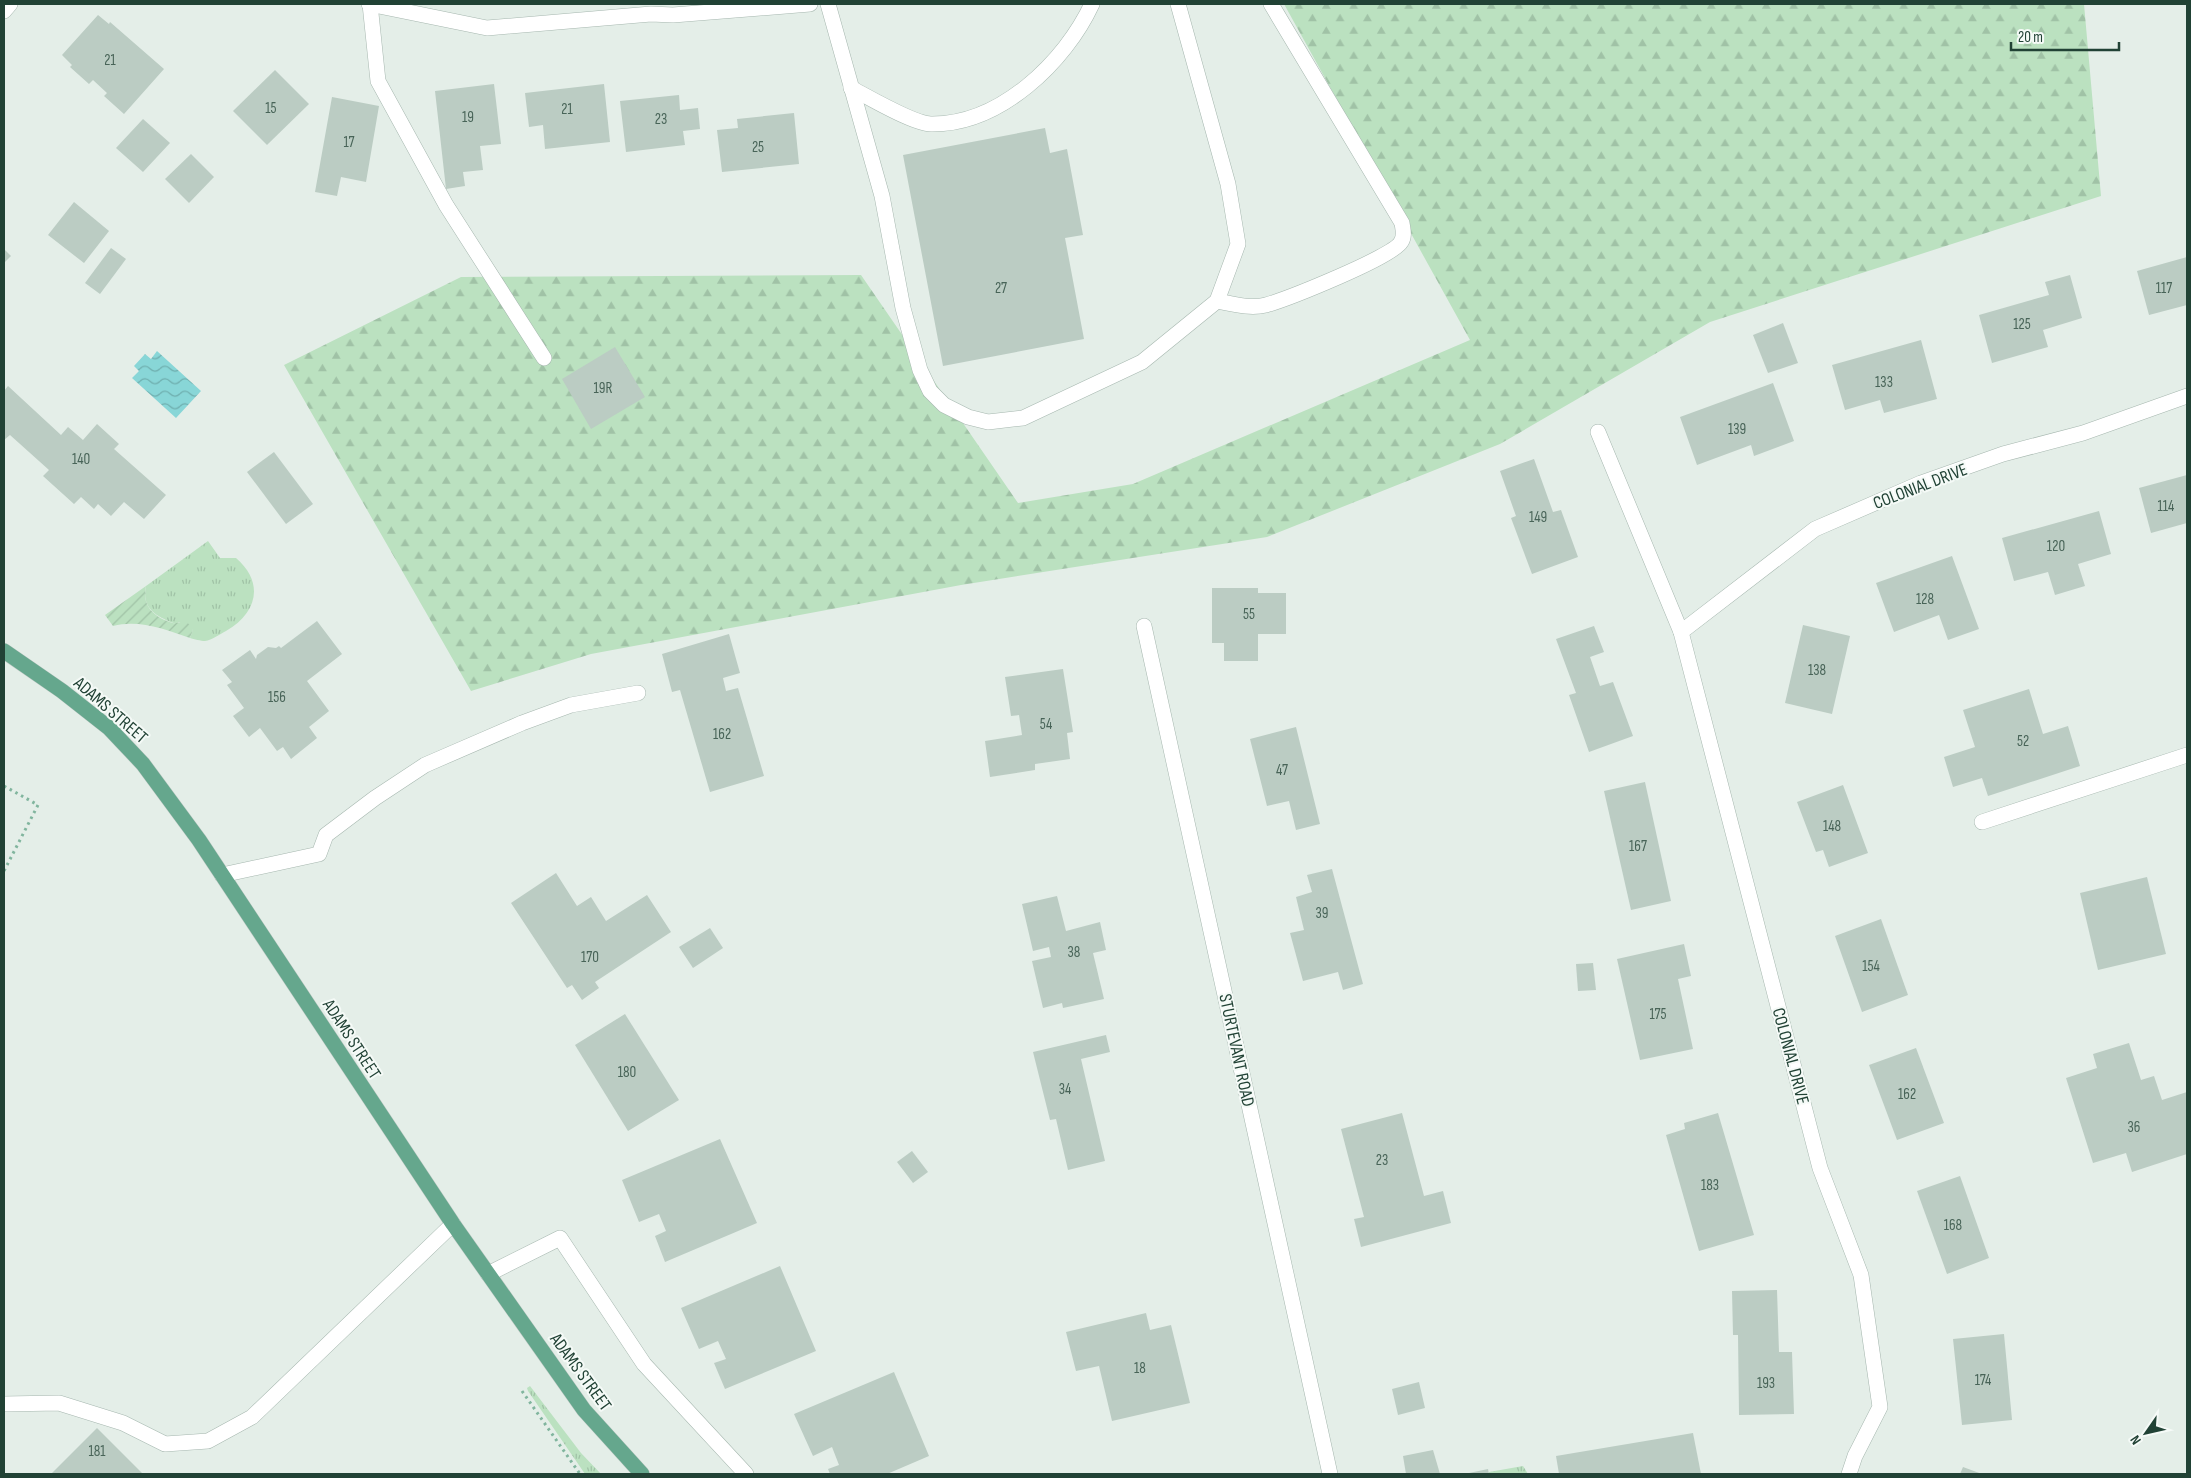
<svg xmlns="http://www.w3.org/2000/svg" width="2191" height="1478" font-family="'Sofia Sans Condensed',sans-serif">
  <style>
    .grass { fill: url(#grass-tufts) }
    .forest { fill: url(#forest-firs) }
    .garden { fill: url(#garden-furrows) }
    .water { fill: url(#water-waves) }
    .building { fill: #bbccc3 }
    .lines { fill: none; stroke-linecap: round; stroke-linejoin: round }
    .lane-casing { stroke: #a6b7af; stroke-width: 16 }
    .street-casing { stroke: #a6b7af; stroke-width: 16 }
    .primary-casing { stroke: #c1cac6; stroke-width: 16 }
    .path { stroke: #81b59e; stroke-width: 3; stroke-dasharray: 2.5 4; stroke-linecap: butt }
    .lane { stroke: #fff; stroke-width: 15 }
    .street { stroke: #fff; stroke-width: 15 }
    .primary { stroke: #65a78d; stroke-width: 15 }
    .labels { text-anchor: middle; stroke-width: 4; stroke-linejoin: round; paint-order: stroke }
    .number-label { font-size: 15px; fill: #486458 }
    .street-label { font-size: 18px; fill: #214235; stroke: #f5faf7 }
  </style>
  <defs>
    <pattern id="grass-tufts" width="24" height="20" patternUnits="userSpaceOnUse" patternTransform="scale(1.25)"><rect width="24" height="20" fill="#bbe1c0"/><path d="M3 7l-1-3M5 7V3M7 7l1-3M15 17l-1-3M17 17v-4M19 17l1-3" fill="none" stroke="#a0c2a6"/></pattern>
    <pattern id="forest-firs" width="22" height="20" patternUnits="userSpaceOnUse" patternTransform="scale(1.25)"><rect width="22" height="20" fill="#bbe1c0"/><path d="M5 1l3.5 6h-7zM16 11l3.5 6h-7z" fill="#a0c2a6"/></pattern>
    <pattern id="garden-furrows" width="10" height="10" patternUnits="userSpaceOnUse" patternTransform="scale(1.25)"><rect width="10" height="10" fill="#bbe1c0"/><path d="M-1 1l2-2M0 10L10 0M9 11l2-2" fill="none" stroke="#a0c2a6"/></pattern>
    <pattern id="water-waves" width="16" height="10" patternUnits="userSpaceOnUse" patternTransform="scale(1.25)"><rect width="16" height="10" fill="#88d6d7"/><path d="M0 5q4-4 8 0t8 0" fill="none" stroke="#6fafaf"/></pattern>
  </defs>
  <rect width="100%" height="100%" fill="#e4eee8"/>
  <g class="grass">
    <path d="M 208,541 L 220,558 L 236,558 C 265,583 257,613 226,631 C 220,634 212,640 205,641 C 201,641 194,639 190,638 L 193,630 L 179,622 L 176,624 C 157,617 141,609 146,586 Z"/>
    <path d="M 530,1386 L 581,1453 L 601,1474 L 585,1474 L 528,1391 L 527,1388 Z"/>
    <path d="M 1523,1466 L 1528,1474 L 1489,1474 L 1489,1472 Z"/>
  </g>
  <path class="forest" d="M 1284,4 L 2084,4 L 2101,196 L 1710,322 L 1500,444 L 1267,537 L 961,585 L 591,654 L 471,691 L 284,365 L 461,277 L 861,275 L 1018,503 L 1133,484 L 1470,340 Z"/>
  <path class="garden" d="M 146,586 C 141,606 155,618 173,623 C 177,624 181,621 185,622 C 189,623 191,626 193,630 L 190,638 C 165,629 138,619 113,626 L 105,615 Z"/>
  <path class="water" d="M 157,351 L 201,391 L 176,418 L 132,378 L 139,371 L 134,366 L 145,354 L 151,359 Z"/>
  <g class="building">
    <path d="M 98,15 L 109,24 L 110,22 L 164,69 L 124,114 L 104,96 L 107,93 L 93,80 L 89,84 L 70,67 L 72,65 L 62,55 Z"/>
    <path d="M 275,70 L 309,104 L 267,145 L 233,111 Z"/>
    <path d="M 494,84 L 501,144 L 480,146 L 483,170 L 463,172 L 465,186 L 446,189 L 435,91 Z"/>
    <path d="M 604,84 L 610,142 L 545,149 L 543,125 L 529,127 L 525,93 Z"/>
    <path d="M 679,95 L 680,110 L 698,108 L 700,129 L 683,131 L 685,145 L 626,152 L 620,101 Z"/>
    <path d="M 332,97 L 379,106 L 366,182 L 341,177 L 337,196 L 315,192 Z"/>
    <path d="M 794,113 L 799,164 L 722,172 L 717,130 L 738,128 L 737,119 Z"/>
    <path d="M 143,119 L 170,143 L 143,172 L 116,148 Z"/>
    <path d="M 1045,128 L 1050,153 L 1067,149 L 1083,235 L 1065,238 L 1084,339 L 943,366 L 903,155 Z"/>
    <path d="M 191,154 L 214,177 L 189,203 L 165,179 Z"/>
    <path d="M 74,202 L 109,231 L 84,263 L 48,235 Z"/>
    <path d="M 111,248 L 126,259 L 100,294 L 85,283 Z"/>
    <path d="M 4,249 L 11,256 L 4,263 Z"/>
    <path d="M 2187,257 L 2187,305 L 2149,315 L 2137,271 Z"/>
    <path d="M 2070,275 L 2082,318 L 2043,330 L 2048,347 L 1992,363 L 1979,315 L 2049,295 L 2045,282 Z"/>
    <path d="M 1783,323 L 1798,363 L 1768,373 L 1753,335 Z"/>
    <path d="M 1921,340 L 1937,399 L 1884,413 L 1880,400 L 1845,410 L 1832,365 Z"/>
    <path d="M 615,347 L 645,397 L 591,429 L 562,379 Z"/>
    <path d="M 1773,383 L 1794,441 L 1754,456 L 1751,445 L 1697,465 L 1680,417 Z"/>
    <path d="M 8,386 L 61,435 L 68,427 L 83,440 L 97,424 L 119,444 L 114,449 L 166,495 L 144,519 L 124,502 L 111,516 L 98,504 L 94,509 L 81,497 L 74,504 L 43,476 L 49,470 L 10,435 L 4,440 L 4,391 Z"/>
    <path d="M 274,452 L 313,504 L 286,524 L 247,472 Z"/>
    <path d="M 1534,459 L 1553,512 L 1561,510 L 1578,557 L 1532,574 L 1511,518 L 1516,516 L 1500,471 Z"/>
    <path d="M 2187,475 L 2187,523 L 2151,533 L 2139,488 Z"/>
    <path d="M 2099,511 L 2111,554 L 2078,564 L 2085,586 L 2055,595 L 2048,572 L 2014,581 L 2002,538 Z"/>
    <path d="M 1952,556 L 1979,629 L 1948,640 L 1939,615 L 1894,632 L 1876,583 Z"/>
    <path d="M 1212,588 L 1258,588 L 1258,593 L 1286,593 L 1286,634 L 1258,634 L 1258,661 L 1224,661 L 1224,643 L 1212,643 Z"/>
    <path d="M 317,621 L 342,654 L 307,681 L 329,711 L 309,727 L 317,738 L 291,759 L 283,747 L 277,751 L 260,728 L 249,737 L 233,716 L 244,708 L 227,685 L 232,682 L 222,670 L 250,650 L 256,659 L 257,655 L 268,647 L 276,648 L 279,646 L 281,648 Z"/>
    <path d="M 1803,625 L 1850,636 L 1832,714 L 1785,703 Z"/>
    <path d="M 1594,626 L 1604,652 L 1590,657 L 1600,686 L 1613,682 L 1633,736 L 1589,752 L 1569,695 L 1576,693 L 1556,639 Z"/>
    <path d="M 729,634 L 740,673 L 723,678 L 726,691 L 738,688 L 764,776 L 710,792 L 680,690 L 672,692 L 662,654 Z"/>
    <path d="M 1063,669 L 1073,732 L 1067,733 L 1070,759 L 1035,764 L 1035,770 L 990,777 L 985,741 L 1022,735 L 1019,715 L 1011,716 L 1005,677 Z"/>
    <path d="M 2029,689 L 2043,734 L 2068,726 L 2080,766 L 1988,796 L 1982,778 L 1953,787 L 1944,757 L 1975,747 L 1963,710 Z"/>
    <path d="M 1296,727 L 1320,824 L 1296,830 L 1289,801 L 1267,806 L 1250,739 Z"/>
    <path d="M 1645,782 L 1671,901 L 1631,910 L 1604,791 Z"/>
    <path d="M 1843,785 L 1868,853 L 1829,867 L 1823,850 L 1816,852 L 1797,802 Z"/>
    <path d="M 1332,869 L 1363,984 L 1343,990 L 1338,972 L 1303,981 L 1290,933 L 1304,930 L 1296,897 L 1312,892 L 1307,875 Z"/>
    <path d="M 556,873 L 577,906 L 591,897 L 606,921 L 647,895 L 671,932 L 595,982 L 599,988 L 582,1000 L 572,985 L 567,988 L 511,903 Z"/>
    <path d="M 2147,877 L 2166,954 L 2098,970 L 2080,893 Z"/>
    <path d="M 1057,896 L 1066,931 L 1100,922 L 1106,950 L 1093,953 L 1104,999 L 1063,1008 L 1062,1003 L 1043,1008 L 1032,961 L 1051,957 L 1049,947 L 1033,951 L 1022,904 Z"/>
    <path d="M 1881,919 L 1908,995 L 1862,1012 L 1835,936 Z"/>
    <path d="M 710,928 L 723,948 L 693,968 L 679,947 Z"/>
    <path d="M 1684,944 L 1691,976 L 1678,979 L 1693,1049 L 1640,1060 L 1617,959 Z"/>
    <path d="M 1593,963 L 1596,990 L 1578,991 L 1576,964 Z"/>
    <path d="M 625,1014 L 679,1100 L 628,1131 L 575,1045 Z"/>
    <path d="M 1106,1035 L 1110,1052 L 1081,1059 L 1105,1161 L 1068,1170 L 1056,1119 L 1050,1120 L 1033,1052 Z"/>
    <path d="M 2129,1043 L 2141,1080 L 2154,1076 L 2162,1100 L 2187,1092 L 2187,1154 L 2132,1172 L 2126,1153 L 2093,1163 L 2066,1078 L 2097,1068 L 2093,1054 Z"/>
    <path d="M 1916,1048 L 1944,1123 L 1897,1140 L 1869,1065 Z"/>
    <path d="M 1402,1113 L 1424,1196 L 1443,1191 L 1451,1223 L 1361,1247 L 1354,1219 L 1364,1217 L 1341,1129 Z"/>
    <path d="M 1718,1113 L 1754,1235 L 1699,1251 L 1666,1135 L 1685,1129 L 1684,1123 Z"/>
    <path d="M 720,1139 L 757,1223 L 665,1262 L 655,1236 L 666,1231 L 659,1214 L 639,1222 L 622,1180 Z"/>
    <path d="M 912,1151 L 928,1172 L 913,1183 L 897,1162 Z"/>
    <path d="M 1960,1176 L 1989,1258 L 1947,1274 L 1917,1191 Z"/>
    <path d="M 780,1266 L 816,1351 L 725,1389 L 714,1363 L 726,1359 L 718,1341 L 699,1349 L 681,1308 Z"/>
    <path d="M 1777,1290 L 1779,1352 L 1792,1352 L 1794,1414 L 1739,1415 L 1738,1335 L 1733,1335 L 1732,1291 Z"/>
    <path d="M 1146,1313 L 1150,1330 L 1171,1325 L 1190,1403 L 1112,1421 L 1099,1366 L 1076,1371 L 1066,1332 Z"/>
    <path d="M 2004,1334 L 2012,1420 L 1962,1425 L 1953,1339 Z"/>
    <path d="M 894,1372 L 929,1456 L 887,1474 L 830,1474 L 828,1469 L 839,1465 L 832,1447 L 813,1456 L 794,1414 Z"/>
    <path d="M 1419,1382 L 1425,1408 L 1398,1415 L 1392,1389 Z"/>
    <path d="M 97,1428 L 143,1474 L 51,1474 Z"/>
    <path d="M 1693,1433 L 1701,1474 L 1559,1474 L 1556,1456 Z"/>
    <path d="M 1433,1450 L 1440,1474 L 1406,1474 L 1403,1456 Z"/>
    <path d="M 1963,1467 L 1982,1474 L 1960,1474 Z"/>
    <path d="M 1488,1469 L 1489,1474 L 1469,1474 L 1469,1473 Z"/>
  </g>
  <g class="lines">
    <defs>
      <g id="lane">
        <path d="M 828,4 L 882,196 L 903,308 L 920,370 L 930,391 L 944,405 L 968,417 L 988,422 L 1023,418 L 1142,362 L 1217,301 L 1238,244 L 1228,184 L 1178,4"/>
        <path d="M 851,88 C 868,97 914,124 931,124 C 1000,125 1065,62 1092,4"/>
        <path d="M 1217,301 C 1233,304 1250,309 1266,305 C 1287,299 1393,257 1401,242 C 1405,236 1403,230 1402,223 L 1271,4"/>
        <path d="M 222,875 L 319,854 L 326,835 L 375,798 L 425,765 L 522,723 L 571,705 L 638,693"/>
        <path d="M 488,1274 L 560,1238 L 644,1364 L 746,1474"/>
        <path d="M 4,1404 L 59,1403 L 123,1423 L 165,1444 L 208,1441 L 252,1417 L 453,1224"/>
      </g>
      <g id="street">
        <path d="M 369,4 L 487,28 L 651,14 L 673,15 L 810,4"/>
        <path d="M 370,4 L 378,81 L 446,205 L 544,358"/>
        <path d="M 4,11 L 10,4"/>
        <path d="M 1598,432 L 1681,632"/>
        <path d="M 1144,626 L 1330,1474"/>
        <path d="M 1982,822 L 2187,755"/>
        <path d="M 1849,1474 L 1855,1456 L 1880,1407 L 1861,1275 L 1820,1168 L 1681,632 L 1815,529 L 1921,483 L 2003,454 L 2083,433 L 2187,396"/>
      </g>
      <path id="primary" d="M 4,651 L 62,691 L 109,728 L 143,764 L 199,840 L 453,1224 L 584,1410 L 642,1474"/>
    </defs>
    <use href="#lane" class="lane-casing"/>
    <use href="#street" class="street-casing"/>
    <use href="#primary" class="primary-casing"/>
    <g class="path">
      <path d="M 4,786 L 38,805 L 4,871"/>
      <path d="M 522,1391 L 580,1474"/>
    </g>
    <use href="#lane" class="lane"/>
    <use href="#street" class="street"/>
    <use href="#primary" class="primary"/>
  </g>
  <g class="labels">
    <g class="number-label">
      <text x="110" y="65">21</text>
      <text x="271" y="113">15</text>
      <text x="567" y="114">21</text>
      <text x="468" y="122">19</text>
      <text x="661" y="124">23</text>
      <text x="349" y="147">17</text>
      <text x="758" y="152">25</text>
      <text x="1001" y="293">27</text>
      <text x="2164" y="293">117</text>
      <text x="2022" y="329">125</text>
      <text x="1884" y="387">133</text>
      <text x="603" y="393">19R</text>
      <text x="1737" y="434">139</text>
      <text x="81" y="464">140</text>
      <text x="2166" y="511">114</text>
      <text x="1538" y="522">149</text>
      <text x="2056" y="551">120</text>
      <text x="1925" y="604">128</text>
      <text x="1249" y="619">55</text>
      <text x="1817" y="675">138</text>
      <text x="277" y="702">156</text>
      <text x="1046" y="729">54</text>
      <text x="722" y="739">162</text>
      <text x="2023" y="746">52</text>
      <text x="1282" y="775">47</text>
      <text x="1832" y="831">148</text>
      <text x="1638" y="851">167</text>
      <text x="1322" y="918">39</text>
      <text x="1074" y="957">38</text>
      <text x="590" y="962">170</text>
      <text x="1871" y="971">154</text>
      <text x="1658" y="1019">175</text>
      <text x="627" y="1077">180</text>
      <text x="1065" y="1094">34</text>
      <text x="1907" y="1099">162</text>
      <text x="2134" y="1132">36</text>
      <text x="1382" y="1165">23</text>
      <text x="1710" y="1190">183</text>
      <text x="1953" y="1230">168</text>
      <text x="1140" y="1373">18</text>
      <text x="1983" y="1385">174</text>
      <text x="1766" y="1388">193</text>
      <text x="97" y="1456">181</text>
    </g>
    <g class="street-label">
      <text transform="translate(1920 486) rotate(-21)" y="6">COLONIAL DRIVE</text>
      <text transform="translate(111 710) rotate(41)" y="6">ADAMS STREET</text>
      <text transform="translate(352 1039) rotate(57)" y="6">ADAMS STREET</text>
      <text transform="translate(1237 1050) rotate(78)" y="6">STURTEVANT ROAD</text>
      <text transform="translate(1791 1056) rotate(75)" y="6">COLONIAL DRIVE</text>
      <text transform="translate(581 1372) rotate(54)" y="6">ADAMS STREET</text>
    </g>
  </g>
  <rect width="2191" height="1478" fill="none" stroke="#214235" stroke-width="10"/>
  <g transform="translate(2146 1433) rotate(236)" stroke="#f5faf7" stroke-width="4" paint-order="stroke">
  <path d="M0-4L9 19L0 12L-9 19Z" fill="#214235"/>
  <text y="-8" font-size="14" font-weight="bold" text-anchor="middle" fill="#214235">N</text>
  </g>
  <path d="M2011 42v8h108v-8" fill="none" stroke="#214235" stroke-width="2.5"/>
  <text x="2018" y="42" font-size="15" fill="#214235" stroke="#f5faf7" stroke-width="4" paint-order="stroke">20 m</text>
</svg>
